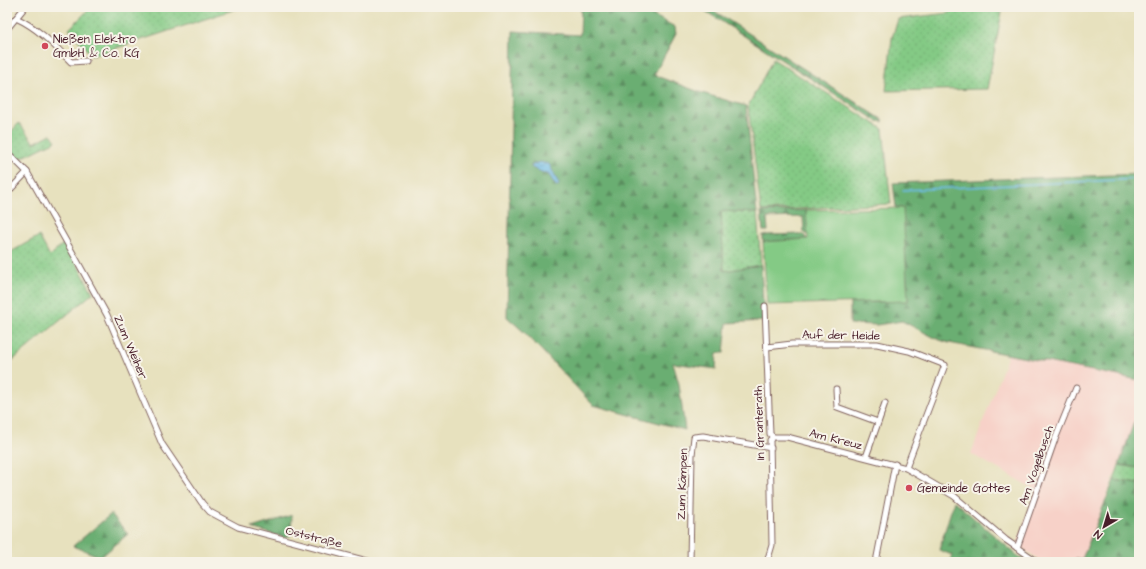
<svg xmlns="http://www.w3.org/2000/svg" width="1146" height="569" font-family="'Architects Daughter',sans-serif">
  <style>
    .built { fill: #f7d1c8 }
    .grass { fill: url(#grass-dots); stroke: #677458 }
    .forest { fill: url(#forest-firs); stroke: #5a664e }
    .garden { fill: #84ca85; stroke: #677458 }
    .water { fill: url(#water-waves); stroke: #5c6e8a }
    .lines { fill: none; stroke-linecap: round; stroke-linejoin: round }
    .stream { stroke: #6dbde8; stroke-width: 1.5 }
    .minor-casing { stroke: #81635e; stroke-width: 7 }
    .minor { stroke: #fff; stroke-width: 5 }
    .poi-dot { fill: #d1495b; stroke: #f7f3e8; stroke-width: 1.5 }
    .labels { text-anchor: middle; stroke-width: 4; stroke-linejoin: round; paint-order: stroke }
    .poi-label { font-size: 12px; fill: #4a1f2b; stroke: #f7f3e8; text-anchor: start }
    .street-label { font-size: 12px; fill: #4a1f2b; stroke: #f7f3e8 }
  </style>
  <defs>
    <pattern id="grass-dots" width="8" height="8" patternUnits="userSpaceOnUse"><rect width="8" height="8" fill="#84ca85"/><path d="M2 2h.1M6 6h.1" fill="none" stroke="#74ad73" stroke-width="1.8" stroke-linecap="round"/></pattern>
    <pattern id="forest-firs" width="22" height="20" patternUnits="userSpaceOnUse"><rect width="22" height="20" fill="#6bae72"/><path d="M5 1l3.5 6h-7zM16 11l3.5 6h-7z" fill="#5a8d5e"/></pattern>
    <pattern id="water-waves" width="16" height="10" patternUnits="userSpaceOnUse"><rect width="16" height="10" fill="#6dbde8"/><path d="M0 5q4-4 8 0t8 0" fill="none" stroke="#5c99bc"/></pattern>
  </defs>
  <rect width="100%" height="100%" fill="#f7f3e8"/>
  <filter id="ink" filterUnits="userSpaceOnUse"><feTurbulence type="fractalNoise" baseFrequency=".025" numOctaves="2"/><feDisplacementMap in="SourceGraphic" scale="8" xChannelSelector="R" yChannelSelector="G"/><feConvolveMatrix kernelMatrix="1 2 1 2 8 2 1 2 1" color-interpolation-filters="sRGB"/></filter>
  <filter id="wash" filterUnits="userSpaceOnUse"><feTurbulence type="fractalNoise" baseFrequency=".012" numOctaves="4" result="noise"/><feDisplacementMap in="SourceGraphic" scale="16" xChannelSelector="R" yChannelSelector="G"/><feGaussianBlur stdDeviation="0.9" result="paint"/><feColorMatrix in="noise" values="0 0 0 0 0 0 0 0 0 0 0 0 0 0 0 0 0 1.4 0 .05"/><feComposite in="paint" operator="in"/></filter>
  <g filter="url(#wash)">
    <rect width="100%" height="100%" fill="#e7e1be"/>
    <path class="built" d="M 1008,355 L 1139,380 L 1139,410 L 1082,560 L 1076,558 L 1074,562 L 1043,562 L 1017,545 L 1036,490 L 971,454 Z"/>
    <g class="grass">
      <path d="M 91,7 L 242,7 L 92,56 L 69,29 Z"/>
      <path d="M 951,7 L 1003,7 L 987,89 L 886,91 L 892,38 L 898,19 L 949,13 Z"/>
      <path d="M 773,59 L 883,129 L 891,204 L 761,211 L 748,106 Z"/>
      <path d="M 19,123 L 34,143 L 51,134 L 56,141 L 19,159 L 7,147 L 7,136 Z"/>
      <path d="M 721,211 L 757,213 L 761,265 L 724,271 Z"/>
      <path d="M 39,236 L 50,256 L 65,242 L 93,293 L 7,365 L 7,297 L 11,293 L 7,287 L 7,254 Z"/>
      <path d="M 1119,465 L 1139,468 L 1139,484 L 1114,480 Z"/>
    </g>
    <g class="forest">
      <path d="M 581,7 L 638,7 L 675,27 L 676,34 L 654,75 L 702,93 L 746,106 L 757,213 L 721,211 L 724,271 L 761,265 L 764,321 L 727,323 L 724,353 L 717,353 L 716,369 L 673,363 L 679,384 L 685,430 L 593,405 L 525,333 L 507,317 L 513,31 L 580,35 Z"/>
      <path d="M 699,7 L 708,7 L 883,120 L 883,122 L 877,121 Z"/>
      <path d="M 1139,174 L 1139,380 L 949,343 L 937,339 L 902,321 L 877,325 L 850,324 L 850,303 L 908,301 L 903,208 L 896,208 L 893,183 Z"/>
      <path d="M 806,210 L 808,235 L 804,233 L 803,217 L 767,218 L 768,231 L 763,231 L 761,212 Z"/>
      <path d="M 803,234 L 807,239 L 763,242 L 763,235 Z"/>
      <path d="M 1134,422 L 1139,423 L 1139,468 L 1119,465 Z"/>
      <path d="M 1114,480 L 1139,484 L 1139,562 L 1074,562 L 1076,558 L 1082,559 Z"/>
      <path d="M 954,501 L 1018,556 L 1029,562 L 949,562 L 952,555 L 939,550 Z"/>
      <path d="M 111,514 L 128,534 L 101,557 L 73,546 Z"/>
      <path d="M 292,515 L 291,535 L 285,538 L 252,528 Z"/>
    </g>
    <path class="garden" d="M 903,208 L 908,301 L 767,305 L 763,242 L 808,239 L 806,210 Z"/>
    <path class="water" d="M 539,162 L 549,164 L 559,184 L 558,186 L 556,186 L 549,175 L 532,168 L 531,166 Z"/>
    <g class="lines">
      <path class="stream" d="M 903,190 L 1139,179"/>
    </g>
  </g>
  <g filter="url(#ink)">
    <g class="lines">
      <defs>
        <g id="minor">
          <path d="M 16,18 C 38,28 54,45 71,62 L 86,61"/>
          <path d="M 7,29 L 25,7"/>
          <path d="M 7,152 L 27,172 L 75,257 L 107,315 L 162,444 L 202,503 L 210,512 L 238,527 L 371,562"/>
          <path d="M 7,193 L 27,172"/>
          <path d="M 765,306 L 770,434 L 773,437"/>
          <path d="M 767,347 L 792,344 L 877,344 L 909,351 L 945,365 L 906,468"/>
          <path d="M 836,389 L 837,407 L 878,422"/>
          <path d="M 773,437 L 787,437 L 906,468 L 954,496 L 1006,540 L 1038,562"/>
          <path d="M 866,457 L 885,403"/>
          <path d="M 1017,548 L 1054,442 L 1076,388"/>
          <path d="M 690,562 L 692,455 L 694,437 L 703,436 L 771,448"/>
          <path d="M 767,562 L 772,545 L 770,440 L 773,437"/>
          <path d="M 876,562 L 895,464"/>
        </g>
      </defs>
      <use href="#minor" class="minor-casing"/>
      <use href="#minor" class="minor"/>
    </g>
  </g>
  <g class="poi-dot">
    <circle cx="45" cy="46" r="4"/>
    <circle cx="909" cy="488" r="4"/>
  </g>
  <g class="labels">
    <g class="poi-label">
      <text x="53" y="43">Nießen Elektro<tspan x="53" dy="14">GmbH &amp; Co. KG</tspan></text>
      <text x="917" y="492">Gemeinde Gottes</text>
    </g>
    <g class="street-label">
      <text transform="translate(841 335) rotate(1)" y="4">Auf der Heide</text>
      <text transform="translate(131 347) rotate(67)" y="4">Zum Weiher</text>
      <text transform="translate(759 423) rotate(-92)" y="4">In Granterath</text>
      <text transform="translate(836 439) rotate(14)" y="4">Am Kreuz</text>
      <text transform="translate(1036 465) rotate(-71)" y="4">Am Vogelbusch</text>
      <text transform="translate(682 484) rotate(-88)" y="4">Zum Kämpen</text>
      <text transform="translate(314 537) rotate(14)" y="4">Oststraße</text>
    </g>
  </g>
  <rect width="1146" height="569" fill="none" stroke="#f7f3e8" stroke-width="24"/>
  <g transform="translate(1104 527) rotate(218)" stroke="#f7f3e8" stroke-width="3" paint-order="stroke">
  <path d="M0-3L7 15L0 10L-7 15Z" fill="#4a1f2b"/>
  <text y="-6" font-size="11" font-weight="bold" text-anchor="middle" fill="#4a1f2b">N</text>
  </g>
</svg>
